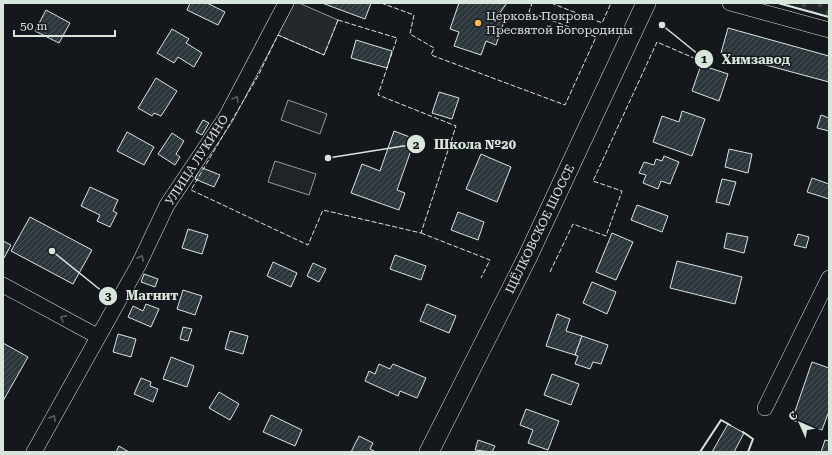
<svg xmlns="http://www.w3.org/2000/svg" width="832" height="455" font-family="'Roboto Serif',serif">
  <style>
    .cemetery { fill: url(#cemetery-stones); stroke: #939e99 }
    .garden { fill: #202428; stroke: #939e99 }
    .parking { fill: #24282b; stroke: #939e99 }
    .building { fill: url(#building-hatch); stroke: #d8e6dc }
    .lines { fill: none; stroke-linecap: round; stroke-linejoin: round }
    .minor-casing { stroke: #d8e6dc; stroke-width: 16 }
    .major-casing { stroke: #d8e6dc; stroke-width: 20 }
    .minor { stroke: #14181c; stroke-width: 15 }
    .major { stroke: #14181c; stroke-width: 19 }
    .fence { stroke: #d8e6dc; stroke-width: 1; stroke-dasharray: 5 2; stroke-linecap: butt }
    .wall { stroke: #d8e6dc; stroke-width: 2 }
    .oneway { stroke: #59605f }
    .poi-dot { fill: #ffb74d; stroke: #14181c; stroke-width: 1.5 }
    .labels { text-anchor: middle; stroke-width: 3; stroke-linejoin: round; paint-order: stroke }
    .poi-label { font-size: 12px; fill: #d8e6dc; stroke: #14181c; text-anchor: start }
    .street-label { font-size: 12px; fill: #d8e6dc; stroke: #14181c }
    .leader { fill: none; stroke: #d8e6dc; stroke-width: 1.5 }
    .callout-dot { fill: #d8e6dc; stroke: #14181c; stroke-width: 1.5 }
    .mark-label { font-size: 12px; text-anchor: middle; font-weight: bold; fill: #111 }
    .callout-label { font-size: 13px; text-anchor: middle; font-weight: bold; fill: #d8e6dc; stroke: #14181c; stroke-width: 3; stroke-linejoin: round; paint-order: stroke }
  </style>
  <defs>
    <pattern id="cemetery-stones" width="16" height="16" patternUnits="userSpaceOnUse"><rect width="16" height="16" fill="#202428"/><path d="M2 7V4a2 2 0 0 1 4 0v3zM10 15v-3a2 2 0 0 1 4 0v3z" fill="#404447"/></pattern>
    <pattern id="building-hatch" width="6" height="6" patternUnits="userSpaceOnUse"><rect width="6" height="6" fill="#2c363c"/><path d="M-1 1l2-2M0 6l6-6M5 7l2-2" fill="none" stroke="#4a5358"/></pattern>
  </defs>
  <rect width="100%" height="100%" fill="#14181c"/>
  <path class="cemetery" d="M 778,3 L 829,3 L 829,17 Z"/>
  <g class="garden">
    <path d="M 288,100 L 327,114 L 320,134 L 281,120 Z"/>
    <path d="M 275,161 L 316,174 L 309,195 L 268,182 Z"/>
  </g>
  <path class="parking" d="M 294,3 L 299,3 L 338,20 L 324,55 L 278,35 Z"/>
  <g class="building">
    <path d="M 190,3 L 207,3 L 225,12 L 218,25 L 187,10 Z"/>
    <path d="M 322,3 L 371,3 L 365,19 Z"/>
    <path d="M 459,3 L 507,3 L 499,14 L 506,16 L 496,45 L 486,41 L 481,55 L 454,46 L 459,32 L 450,29 Z"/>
    <path d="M 46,10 L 70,23 L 59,43 L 35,31 Z"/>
    <path d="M 728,28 L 829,56 L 829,82 L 721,53 Z"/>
    <path d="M 172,29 L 189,39 L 186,43 L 202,53 L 194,67 L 178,57 L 174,63 L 157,53 Z"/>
    <path d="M 356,40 L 392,51 L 387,68 L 351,58 Z"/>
    <path d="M 701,65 L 728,74 L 719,101 L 692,91 Z"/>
    <path d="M 156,78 L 177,91 L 161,116 L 154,113 L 152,116 L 138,108 Z"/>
    <path d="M 439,92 L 459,98 L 452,119 L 432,113 Z"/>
    <path d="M 682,111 L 705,119 L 692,156 L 653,142 L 662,116 L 679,122 Z"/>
    <path d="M 821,115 L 829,118 L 829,131 L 817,128 Z"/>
    <path d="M 203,120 L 209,123 L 202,135 L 196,132 Z"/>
    <path d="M 394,131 L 415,139 L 397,190 L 405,193 L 399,210 L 351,193 L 362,164 L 380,171 Z"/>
    <path d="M 127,132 L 154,147 L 144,165 L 117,151 Z"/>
    <path d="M 172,133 L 184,141 L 176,154 L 180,157 L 175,165 L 158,154 Z"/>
    <path d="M 729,149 L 752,154 L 748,173 L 725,167 Z"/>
    <path d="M 481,154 L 511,167 L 497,202 L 466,189 Z"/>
    <path d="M 664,156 L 679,162 L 670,184 L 661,181 L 658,189 L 643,183 L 646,175 L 639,173 L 644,162 L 654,165 L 656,159 L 662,161 Z"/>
    <path d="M 200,167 L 220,175 L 214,187 L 195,179 Z"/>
    <path d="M 812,178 L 829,184 L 829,199 L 807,192 Z"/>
    <path d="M 722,179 L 736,182 L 729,205 L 716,202 Z"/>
    <path d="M 90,187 L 118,200 L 113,211 L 117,213 L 110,227 L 97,221 L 100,215 L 81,206 Z"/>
    <path d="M 637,205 L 668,216 L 662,232 L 631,220 Z"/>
    <path d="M 458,212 L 484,222 L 478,240 L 451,230 Z"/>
    <path d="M 30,217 L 92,250 L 73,284 L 11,251 Z"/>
    <path d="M 188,229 L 208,235 L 202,254 L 182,248 Z"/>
    <path d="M 612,233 L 633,242 L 616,280 L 596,272 Z"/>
    <path d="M 727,233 L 748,237 L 744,253 L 724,248 Z"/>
    <path d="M 798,234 L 809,237 L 806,248 L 794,245 Z"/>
    <path d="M 3,241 L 11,245 L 4,258 L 3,257 Z"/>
    <path d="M 395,255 L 426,266 L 421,280 L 390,269 Z"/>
    <path d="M 677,261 L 742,277 L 735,304 L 670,288 Z"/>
    <path d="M 273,262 L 297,273 L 291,287 L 267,276 Z"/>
    <path d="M 313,263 L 326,269 L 319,282 L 307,276 Z"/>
    <path d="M 144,274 L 158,279 L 155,287 L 141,282 Z"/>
    <path d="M 592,282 L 616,292 L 607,314 L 583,303 Z"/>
    <path d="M 183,290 L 202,296 L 195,315 L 177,309 Z"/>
    <path d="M 146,304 L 159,309 L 151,327 L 128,317 L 133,306 L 143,311 Z"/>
    <path d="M 427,304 L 456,316 L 449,333 L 420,321 Z"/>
    <path d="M 557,314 L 570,319 L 566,331 L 582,336 L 575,355 L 546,346 Z"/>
    <path d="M 183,327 L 192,329 L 188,341 L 180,339 Z"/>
    <path d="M 230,331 L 248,336 L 243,354 L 225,349 Z"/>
    <path d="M 118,334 L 136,339 L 131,357 L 113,352 Z"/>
    <path d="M 582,336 L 608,345 L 601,364 L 593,362 L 590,369 L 575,364 L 578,356 L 575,355 Z"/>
    <path d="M 3,343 L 28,357 L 3,401 Z"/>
    <path d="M 171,357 L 194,366 L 187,387 L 163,379 Z"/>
    <path d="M 812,362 L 829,368 L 829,411 L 822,430 L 792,420 Z"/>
    <path d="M 379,364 L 390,369 L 393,364 L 426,378 L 417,398 L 400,391 L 398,396 L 365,381 L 369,371 L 375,374 Z"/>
    <path d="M 552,374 L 579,384 L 571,405 L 544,395 Z"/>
    <path d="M 141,378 L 151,382 L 150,386 L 158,389 L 153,402 L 134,394 Z"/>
    <path d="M 219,392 L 239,404 L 230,420 L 209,408 Z"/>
    <path d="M 526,409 L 559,421 L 548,450 L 528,443 L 533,430 L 520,425 Z"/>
    <path d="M 271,415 L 302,430 L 295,446 L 263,432 Z"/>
    <path d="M 728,424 L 744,433 L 734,452 L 712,452 Z"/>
    <path d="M 359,436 L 373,443 L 370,449 L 376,452 L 351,452 Z"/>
    <path d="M 478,440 L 495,446 L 492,452 L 475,450 Z"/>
    <path d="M 825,440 L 829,441 L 829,452 L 821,452 Z"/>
    <path d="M 119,446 L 129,452 L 116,452 Z"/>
  </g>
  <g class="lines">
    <defs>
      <g id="minor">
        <path d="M 730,3 L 829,30"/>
        <path d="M 3,285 L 97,336"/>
        <path d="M 765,408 L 829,278"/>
        <path d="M 34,452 L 139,264 L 167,205 L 226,117 L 286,3"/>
      </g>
      <path id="major" d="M 429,452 L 528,256 L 646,3"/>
    </defs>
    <use href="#minor" class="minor-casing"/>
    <use href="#major" class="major-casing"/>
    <use href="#minor" class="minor"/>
    <use href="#major" class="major"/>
    <g class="fence">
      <path d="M 381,3 L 414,15 L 410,34 L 434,48 L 431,55 L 565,105 L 596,37 L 529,12 L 532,3"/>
      <path d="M 551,3 L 602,23 L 611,3"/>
      <path d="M 338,20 L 397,38 L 378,95 L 456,126 L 421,233 L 323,210 L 308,245 L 191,190 L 258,76 L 278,35 L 324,55 Z"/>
      <path d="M 421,233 L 490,260 L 481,278"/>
      <path d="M 550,272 L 573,224 L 606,236 L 622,191 L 593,181 L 657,42 L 710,65"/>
    </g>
    <g class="wall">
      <path d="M 778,3 L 829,17"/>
      <path d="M 743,432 L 753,439 L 748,452"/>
      <path d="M 700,452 L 721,420 L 730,425"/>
    </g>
  </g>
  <defs><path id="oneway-chevron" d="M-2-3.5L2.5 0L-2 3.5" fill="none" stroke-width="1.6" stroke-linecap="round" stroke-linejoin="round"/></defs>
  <g class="oneway">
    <use href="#oneway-chevron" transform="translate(236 99) rotate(-60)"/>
    <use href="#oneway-chevron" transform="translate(141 258) rotate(-64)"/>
    <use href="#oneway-chevron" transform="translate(63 318) rotate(-151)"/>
    <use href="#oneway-chevron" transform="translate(53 418) rotate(-61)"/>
  </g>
  <circle class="poi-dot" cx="478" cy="23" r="4"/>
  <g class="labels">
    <g class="poi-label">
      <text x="486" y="20">Церковь Покрова<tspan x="486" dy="14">Пресвятой Богородицы</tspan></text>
    </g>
    <g class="street-label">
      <text transform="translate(197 160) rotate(-57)" y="4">УЛИЦА ЛУКИНО</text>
      <text transform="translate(540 229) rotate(-64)" y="4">ЩЁЛКОВСКОЕ ШОССЕ</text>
    </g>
  </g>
  <path class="leader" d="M662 25L704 59M328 158L416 144M52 251L108 296"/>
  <g class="callout-dot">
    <circle cx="662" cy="25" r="4"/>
    <circle cx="328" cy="158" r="4"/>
    <circle cx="52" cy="251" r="4"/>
    <circle cx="704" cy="59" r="10"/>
    <circle cx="416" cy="144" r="10"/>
    <circle cx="108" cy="296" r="10"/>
  </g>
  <g class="mark-label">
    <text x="704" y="63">1</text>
    <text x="416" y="149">2</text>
    <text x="108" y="300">3</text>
  </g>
  <g class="callout-label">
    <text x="756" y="64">Химзавод</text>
    <text x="475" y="149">Школа №20</text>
    <text x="152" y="300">Магнит</text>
  </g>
  <rect width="832" height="455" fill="none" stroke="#d8e6dc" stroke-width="8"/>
  <g transform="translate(800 423) rotate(315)" stroke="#14181c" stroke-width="3" paint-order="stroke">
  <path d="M0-3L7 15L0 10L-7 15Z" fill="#d8e6dc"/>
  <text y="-6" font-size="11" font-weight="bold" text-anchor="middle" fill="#d8e6dc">С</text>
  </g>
  <path d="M14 30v6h101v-6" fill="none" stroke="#d8e6dc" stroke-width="2"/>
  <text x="20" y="30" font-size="12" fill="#d8e6dc" stroke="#14181c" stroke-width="3" paint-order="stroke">50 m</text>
</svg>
